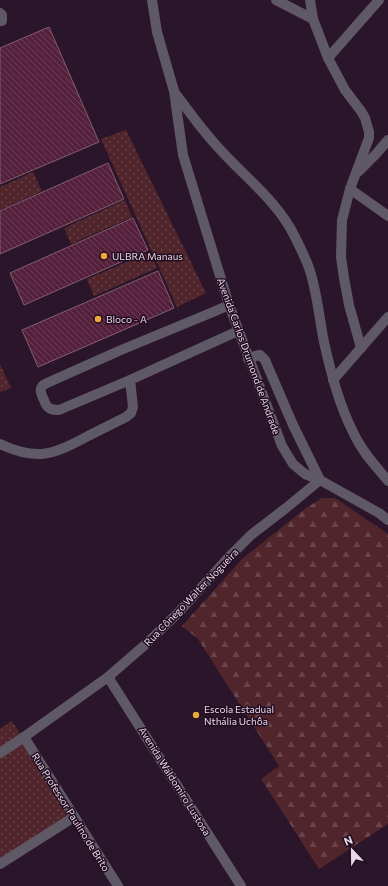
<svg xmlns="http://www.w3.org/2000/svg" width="388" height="886" font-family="Commissioner,sans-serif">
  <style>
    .forest { fill: url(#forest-firs) }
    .park { fill: url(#park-dots) }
    .building { fill: url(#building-back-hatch); stroke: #825f6e }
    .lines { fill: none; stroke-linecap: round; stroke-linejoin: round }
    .minor { stroke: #5f5865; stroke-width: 10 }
    .poi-dot { fill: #eaaa39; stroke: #210c20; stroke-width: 1.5 }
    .labels { text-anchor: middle; stroke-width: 3; stroke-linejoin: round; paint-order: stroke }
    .poi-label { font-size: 10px; fill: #e7d8e6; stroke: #210c20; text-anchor: start }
    .street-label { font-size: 10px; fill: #e7d8e6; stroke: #210c20 }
  </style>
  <defs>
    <pattern id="forest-firs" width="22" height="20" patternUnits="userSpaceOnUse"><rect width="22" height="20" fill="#50252b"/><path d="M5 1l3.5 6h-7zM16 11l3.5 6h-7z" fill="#69444a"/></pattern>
    <pattern id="park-dots" width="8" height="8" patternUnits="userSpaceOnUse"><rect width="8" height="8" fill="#50252b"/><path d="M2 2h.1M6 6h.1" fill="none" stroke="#69444a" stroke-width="1.8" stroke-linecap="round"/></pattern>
    <pattern id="building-back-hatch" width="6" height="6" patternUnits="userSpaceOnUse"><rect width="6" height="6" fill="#55203b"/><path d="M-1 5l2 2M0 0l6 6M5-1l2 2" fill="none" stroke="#6d4057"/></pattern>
  </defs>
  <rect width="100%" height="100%" fill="#2b152a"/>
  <path class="forest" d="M 322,498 L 335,498 L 388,534 L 388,824 L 319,869 L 261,779 L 279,766 L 198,639 L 182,626 L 242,559 L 306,508 Z"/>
  <g class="park">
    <path d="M 126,130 L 206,293 L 177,307 L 101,139 Z"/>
    <path d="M 33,172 L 42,191 L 0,210 L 0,187 Z"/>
    <path d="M 125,200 L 132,217 L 71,244 L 64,228 Z"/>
    <path d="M 150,252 L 157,268 L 94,296 L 87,279 Z"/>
    <path d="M 0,364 L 11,388 L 0,392 Z"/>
    <path d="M 12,721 L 70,816 L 0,859 L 0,729 Z"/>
  </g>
  <g class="building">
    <path d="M 49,27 L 99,142 L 0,184 L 0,48 Z"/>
    <path d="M 108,163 L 124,199 L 0,254 L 0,211 Z"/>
    <path d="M 133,218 L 148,250 L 24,305 L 10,273 Z"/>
    <path d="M 158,271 L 174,308 L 38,367 L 22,330 Z"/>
  </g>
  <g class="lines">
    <g class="minor">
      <path d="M 152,0 L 157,32 L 174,91 L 183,155 L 229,305 L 282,446 L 293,464 L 305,474 L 320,480 L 379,513 L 388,520"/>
      <path d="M 276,0 L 313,19"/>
      <path d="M 310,0 L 313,19 L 328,58 L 345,90 L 361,111 L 365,118 L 369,132 L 369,138 L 366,146 L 350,189 L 342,220 L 341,257 L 344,278 L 349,305 L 361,348"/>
      <path d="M 0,13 L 2,15 L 2,21 L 0,21"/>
      <path d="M 328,58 L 379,0"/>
      <path d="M 175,93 C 188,110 201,129 216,145 C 242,175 278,201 295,237 C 300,247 305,257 309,268 C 317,291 319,317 324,342 C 331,373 339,405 354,434 C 362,452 376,466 388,481"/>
      <path d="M 358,172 L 376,154 L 388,140"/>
      <path d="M 350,189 L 388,216"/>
      <path d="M 229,305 L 213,312 L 121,350 L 47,383 C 38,387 40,392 44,400 C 45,403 46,406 49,408 C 52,410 55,410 59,410 L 130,380 L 238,331"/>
      <path d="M 333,380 L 388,317"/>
      <path d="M 0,444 C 13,450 27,455 42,454 C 59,452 75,443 90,435 C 102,429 114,423 126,417 L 131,413 L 133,407 L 130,380"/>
      <path d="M 108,677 L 241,886"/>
      <path d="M 24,737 L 118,886"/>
      <path d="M 0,753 L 24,737 L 108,677 L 146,644 L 179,612 L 228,558 L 251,535 L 286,508 L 320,480 L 293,425 L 265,360 L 260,355 L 255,356 L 248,359"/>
      <path d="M 0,864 L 74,817"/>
    </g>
  </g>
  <g class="poi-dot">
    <circle cx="104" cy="256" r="4"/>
    <circle cx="98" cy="319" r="4"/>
    <circle cx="196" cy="715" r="4"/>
  </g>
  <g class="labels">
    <g class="poi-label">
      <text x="112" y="260">ULBRA Manaus</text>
      <text x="106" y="323">Bloco - A</text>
      <text x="204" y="713">Escola Estadual<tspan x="204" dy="12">Nthália Uchôa</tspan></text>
    </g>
    <g class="street-label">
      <text transform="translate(249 356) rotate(70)" y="4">Avenida Carlos Drumond de Andrade</text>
      <text transform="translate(191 597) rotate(-46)" y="4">Rua Cônego Walter Nogueira</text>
      <text transform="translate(175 781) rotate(58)" y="4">Avenida Waldomiro Lustosa</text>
      <text transform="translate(71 812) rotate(58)" y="4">Rua Professor Paulino de Brito</text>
    </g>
  </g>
  <g transform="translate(352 850) rotate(338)" stroke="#210c20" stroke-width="3" paint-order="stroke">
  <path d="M0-3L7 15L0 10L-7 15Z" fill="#e7d8e6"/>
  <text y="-6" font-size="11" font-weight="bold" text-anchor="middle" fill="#e7d8e6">N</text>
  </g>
</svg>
